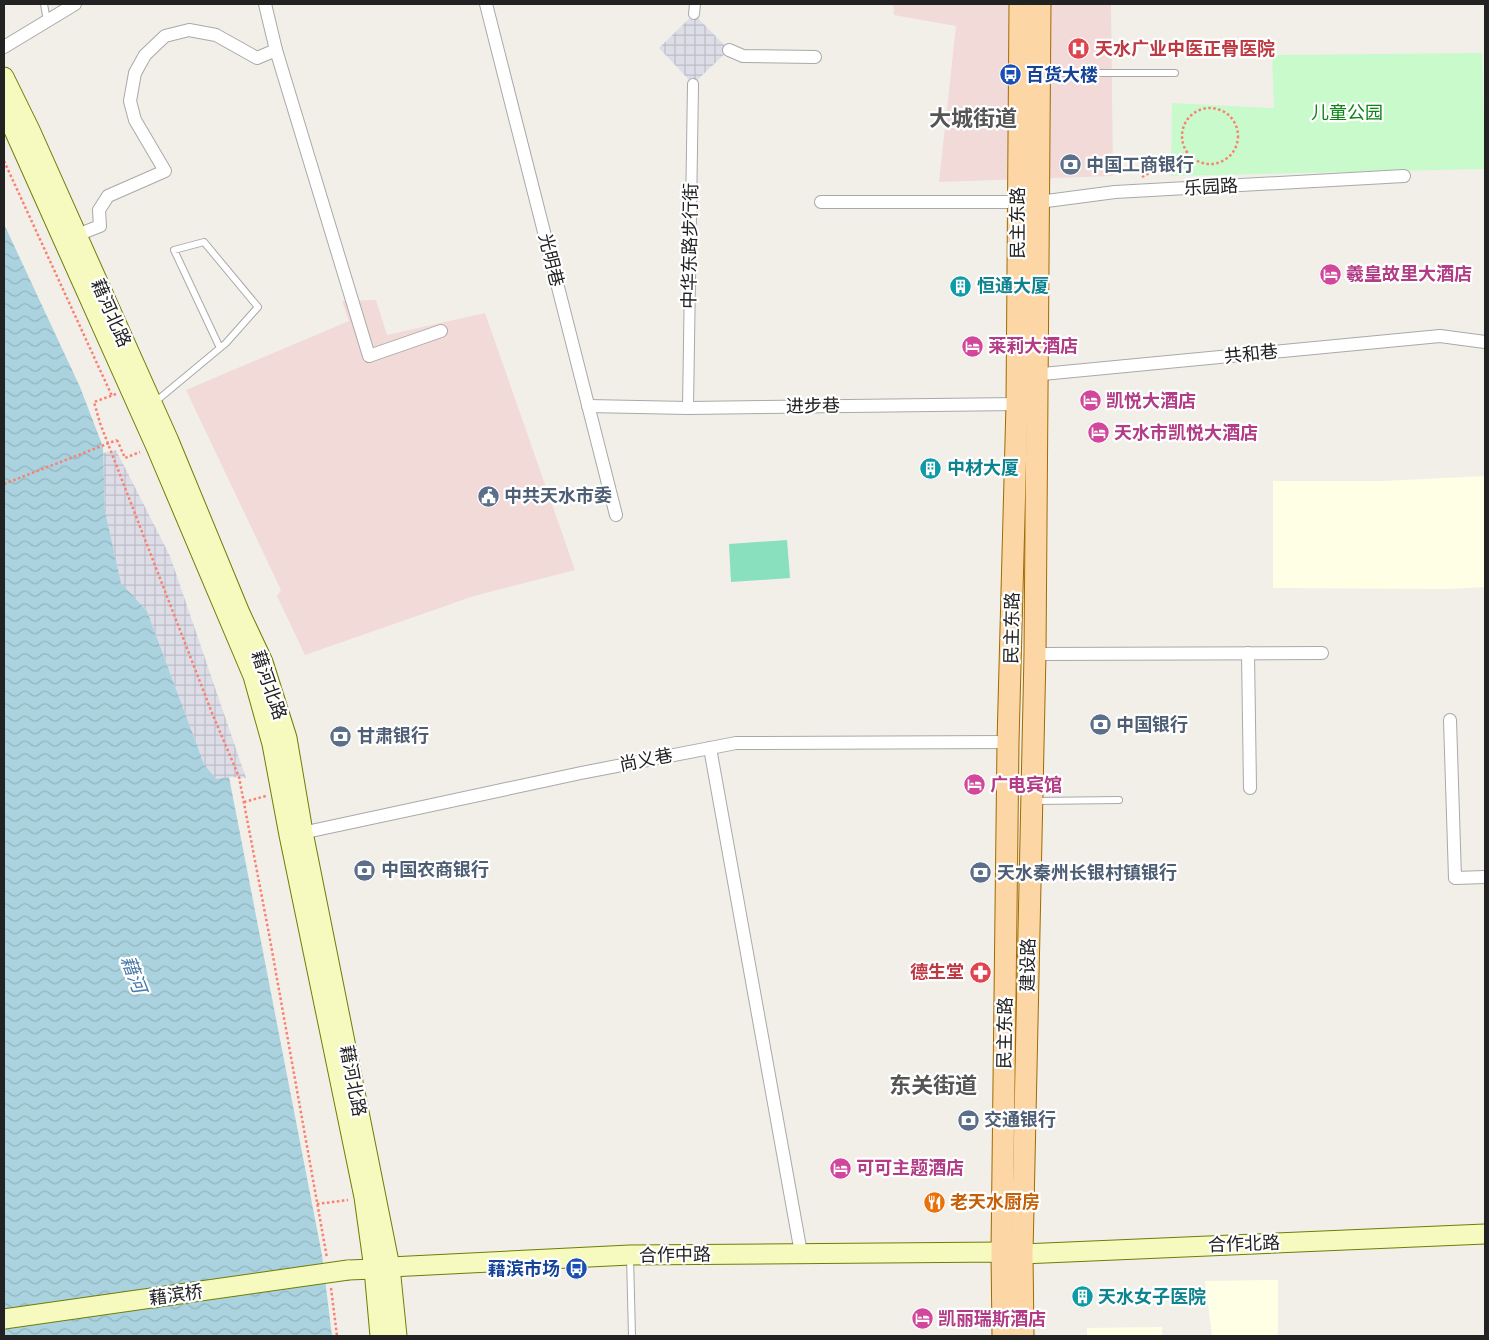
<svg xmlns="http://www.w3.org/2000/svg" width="1489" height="1340" font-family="'Work Sans','Noto Sans SC',sans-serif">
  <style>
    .commercial { fill: #f2dad9 }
    .education { fill: #ffffe5 }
    .park { fill: #c8facc }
    .pitch { fill: #88e0be }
    .plaza { fill: url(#plaza-grid) }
    .water { fill: url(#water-waves) }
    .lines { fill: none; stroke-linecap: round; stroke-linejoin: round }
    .service-casing { stroke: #a9a9a9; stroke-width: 8 }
    .pedestrian-casing { stroke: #a9a9a9; stroke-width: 12 }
    .minor-casing { stroke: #a9a9a9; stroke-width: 14 }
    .secondary-casing { stroke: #707d05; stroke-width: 21 }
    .primary-casing { stroke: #a06b00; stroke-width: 23 }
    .path { stroke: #fa8072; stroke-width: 2.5; stroke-dasharray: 2.5 2.5; stroke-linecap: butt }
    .service { stroke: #fff; stroke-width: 6 }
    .pedestrian { stroke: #fff; stroke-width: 10 }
    .minor { stroke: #fff; stroke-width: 12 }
    .secondary { stroke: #f7fabf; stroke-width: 19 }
    .primary { stroke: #fcd6a4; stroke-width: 21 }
    .secondary-bridge-casing { stroke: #707d05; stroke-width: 21; stroke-linecap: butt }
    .path-bridge { stroke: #fa8072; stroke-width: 2.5; stroke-dasharray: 2.5 2.5; stroke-linecap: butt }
    .secondary-bridge { stroke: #f7fabf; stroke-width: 19 }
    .labels { text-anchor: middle; stroke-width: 4.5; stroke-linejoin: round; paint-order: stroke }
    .health-label { font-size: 18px; font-weight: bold; fill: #be3a42; stroke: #fff; text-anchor: start }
    .transit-label { font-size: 18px; font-weight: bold; fill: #164399; stroke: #fff; text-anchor: start }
    .park-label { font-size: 18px; fill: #0c8416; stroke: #fff }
    .service-label { font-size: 18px; font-weight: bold; fill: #4e5e75; stroke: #fff; text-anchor: start }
    .street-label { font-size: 18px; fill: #222; stroke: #fff }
    .hotel-label { font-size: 18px; font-weight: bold; fill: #b23c85; stroke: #fff; text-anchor: start }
    .culture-label { font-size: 18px; font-weight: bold; fill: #0d838f; stroke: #fff; text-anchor: start }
    .food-label { font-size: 18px; font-weight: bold; fill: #c56008; stroke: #fff; text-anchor: start }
    .water-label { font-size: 19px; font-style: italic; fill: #4a7aab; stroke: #fff }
    .district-label { font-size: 22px; font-weight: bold; fill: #555; stroke: #fff }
  </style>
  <defs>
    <pattern id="plaza-grid" width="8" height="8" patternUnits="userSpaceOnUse" patternTransform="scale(1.25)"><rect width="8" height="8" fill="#dddde8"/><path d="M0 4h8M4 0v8" fill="none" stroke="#bdbdc7"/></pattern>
    <pattern id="water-waves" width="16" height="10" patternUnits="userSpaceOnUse" patternTransform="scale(1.25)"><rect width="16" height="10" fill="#aad3df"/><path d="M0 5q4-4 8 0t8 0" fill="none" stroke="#92b5bf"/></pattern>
  </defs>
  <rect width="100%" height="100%" fill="#f2efe9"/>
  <g class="commercial">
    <path d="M 893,4 L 1111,4 L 1113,176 L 939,182 L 956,26 L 894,15 Z"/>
    <path d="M 376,300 L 387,335 L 485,313 L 575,570 L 474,596 L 305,655 L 277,596 L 281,590 L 186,390 L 349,321 L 342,301 Z"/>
  </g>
  <g class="education">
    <path d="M 1485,476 L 1485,587 L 1448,589 L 1273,588 L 1273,481 L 1384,481 Z"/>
    <path d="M 1278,1280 L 1278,1336 L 1212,1336 L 1205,1281 Z"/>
    <path d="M 1162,1327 L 1162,1336 L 1087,1336 L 1087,1328 Z"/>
  </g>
  <path class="park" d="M 1482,53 L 1485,169 L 1171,176 L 1172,103 L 1274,108 L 1272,55 Z"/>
  <path class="pitch" d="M 787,540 L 790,578 L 731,582 L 729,544 Z"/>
  <g class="plaza">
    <path d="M 694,14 L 729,50 L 693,84 L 659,48 Z"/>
    <path d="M 116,450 L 170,556 L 246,778 L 229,777 L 216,779 L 204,764 L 147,611 L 121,584 L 105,511 L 103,453 Z"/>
  </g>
  <path class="water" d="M 4,224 L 80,387 L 103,447 L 105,511 L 121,583 L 147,611 L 204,764 L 216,779 L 229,777 L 322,1255 L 332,1336 L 4,1336 Z"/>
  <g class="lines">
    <defs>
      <g id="service">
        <path d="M 44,4 L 47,21"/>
        <path d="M 1043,73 L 1175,73"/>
        <path d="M 155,402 L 220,348 L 226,343 L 258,307 L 204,242 L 174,250 L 220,348"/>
        <path d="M 1036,801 L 1119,800"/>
        <path d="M 630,1256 L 632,1336"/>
      </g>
      <g id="pedestrian">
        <path d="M 694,14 L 695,4"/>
        <path d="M 688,408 L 693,84"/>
      </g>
      <g id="minor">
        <path d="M 265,4 L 276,50"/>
        <path d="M 486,4 L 616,515"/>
        <path d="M 4,47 L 75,4"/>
        <path d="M 729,50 L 743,56 L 815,57"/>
        <path d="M 821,202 L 1039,202 L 1115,192 L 1404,176"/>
        <path d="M 77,235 L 100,226 L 99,210 L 108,196 L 165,171 L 135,120 L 130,101 L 135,73 L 145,55 L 165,36 L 189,30 L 216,35 L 257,58 L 276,50 L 369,356 L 441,331"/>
        <path d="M 1032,375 L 1440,336 L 1485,342"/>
        <path d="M 588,406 L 688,408 L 1023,404"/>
        <path d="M 1248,653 L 1250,788"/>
        <path d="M 1035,654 L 1322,653"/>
        <path d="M 1450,720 L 1455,878 L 1485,877"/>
        <path d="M 710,748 L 801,1253"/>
        <path d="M 297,834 L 581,773 L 736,743 L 1008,742"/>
      </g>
      <g id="secondary">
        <path d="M 4,77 L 30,130 L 169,441 L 240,613 L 263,662 L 287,738 L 303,832 L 390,1267 L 397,1336"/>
        <path d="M 4,108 L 156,447 L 253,676 L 272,744 L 289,835 L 364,1197 L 374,1269 L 380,1336"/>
        <path d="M 348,1270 L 374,1269 L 390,1267 L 630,1255 L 1002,1252 L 1022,1254 L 1485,1234"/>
      </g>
      <g id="primary">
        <path d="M 1003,1336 L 1002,1252 L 1008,742 L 1017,404 L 1020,4"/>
        <path d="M 1023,1336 L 1022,1254 L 1035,654 L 1040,4"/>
      </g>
    </defs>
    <use href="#service" class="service-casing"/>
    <use href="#pedestrian" class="pedestrian-casing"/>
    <use href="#minor" class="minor-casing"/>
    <use href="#secondary" class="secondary-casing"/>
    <use href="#primary" class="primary-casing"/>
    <g class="path">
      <circle cx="1210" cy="136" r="28"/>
      <path d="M 4,161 L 112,396"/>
      <path d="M 1142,177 L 1187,152"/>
      <path d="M 116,394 L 94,402 L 100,423 L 212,713 L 239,777 L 269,934 L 327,1258"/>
      <path d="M 117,440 L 125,458 L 140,452"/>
      <path d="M 244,802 L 266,796"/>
      <path d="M 317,1204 L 348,1200"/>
      <path d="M 331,1288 L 337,1336"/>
    </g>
    <use href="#service" class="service"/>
    <use href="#pedestrian" class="pedestrian"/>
    <use href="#minor" class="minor"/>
    <use href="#secondary" class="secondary"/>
    <use href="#primary" class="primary"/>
    <defs>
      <path id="secondary-bridge" d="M 4,1319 L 348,1270"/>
    </defs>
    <use href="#secondary-bridge" class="secondary-bridge-casing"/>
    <path class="path-bridge" d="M 4,484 L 117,440"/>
    <use href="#secondary-bridge" class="secondary-bridge"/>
  </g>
  <defs>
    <symbol id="hospital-disc" viewBox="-11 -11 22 22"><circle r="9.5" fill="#e0444e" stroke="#fff"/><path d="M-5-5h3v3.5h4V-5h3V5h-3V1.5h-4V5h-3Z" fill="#fff"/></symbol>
    <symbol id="bus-disc" viewBox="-11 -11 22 22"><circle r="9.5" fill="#1a4fb4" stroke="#fff"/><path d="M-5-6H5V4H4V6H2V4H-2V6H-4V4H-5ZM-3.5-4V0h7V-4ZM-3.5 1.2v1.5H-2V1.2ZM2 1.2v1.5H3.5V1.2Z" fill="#fff"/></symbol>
    <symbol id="bank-disc" viewBox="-11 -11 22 22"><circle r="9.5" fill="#5c6f8a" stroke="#fff"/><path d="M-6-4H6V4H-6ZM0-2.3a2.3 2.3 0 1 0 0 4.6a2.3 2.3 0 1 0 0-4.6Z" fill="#fff"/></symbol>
    <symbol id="hotel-disc" viewBox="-11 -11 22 22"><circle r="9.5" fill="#d1479c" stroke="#fff"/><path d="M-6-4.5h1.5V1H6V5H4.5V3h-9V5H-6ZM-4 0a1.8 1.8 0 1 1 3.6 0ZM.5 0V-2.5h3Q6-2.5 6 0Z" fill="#fff"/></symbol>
    <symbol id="building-disc" viewBox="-11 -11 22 22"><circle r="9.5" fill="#0f9aa8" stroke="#fff"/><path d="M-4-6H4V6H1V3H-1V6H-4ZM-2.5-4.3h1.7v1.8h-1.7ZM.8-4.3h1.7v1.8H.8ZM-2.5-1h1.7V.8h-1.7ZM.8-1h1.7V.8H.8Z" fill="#fff"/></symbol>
    <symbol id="civic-disc" viewBox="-11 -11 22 22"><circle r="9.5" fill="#5c6f8a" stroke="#fff"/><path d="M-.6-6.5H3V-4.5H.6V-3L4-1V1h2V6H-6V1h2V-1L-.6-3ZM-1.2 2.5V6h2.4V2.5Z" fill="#fff"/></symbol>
    <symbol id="pharmacy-disc" viewBox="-11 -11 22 22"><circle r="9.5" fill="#e0444e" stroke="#fff"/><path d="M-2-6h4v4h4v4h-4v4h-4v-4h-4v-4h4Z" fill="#fff"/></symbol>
    <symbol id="restaurant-disc" viewBox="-11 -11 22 22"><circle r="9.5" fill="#e8710a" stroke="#fff"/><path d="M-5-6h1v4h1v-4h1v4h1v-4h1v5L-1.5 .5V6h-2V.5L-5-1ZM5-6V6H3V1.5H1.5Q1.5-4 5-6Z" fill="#fff"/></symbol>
  </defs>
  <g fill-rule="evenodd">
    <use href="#hospital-disc" x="1066" y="36" width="25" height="25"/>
    <use href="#bus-disc" x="998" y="62" width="25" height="25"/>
    <use href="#bank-disc" x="1058" y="152" width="25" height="25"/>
    <use href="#hotel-disc" x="1318" y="262" width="25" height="25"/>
    <use href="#building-disc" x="948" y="274" width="25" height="25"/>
    <use href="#hotel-disc" x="960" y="334" width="25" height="25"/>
    <use href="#hotel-disc" x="1078" y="388" width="25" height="25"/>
    <use href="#hotel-disc" x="1086" y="420" width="25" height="25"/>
    <use href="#building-disc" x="918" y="456" width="25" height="25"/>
    <use href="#civic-disc" x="476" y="484" width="25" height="25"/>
    <use href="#bank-disc" x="1088" y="712" width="25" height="25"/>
    <use href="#bank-disc" x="328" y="724" width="25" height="25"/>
    <use href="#hotel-disc" x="962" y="772" width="25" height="25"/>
    <use href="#bank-disc" x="352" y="858" width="25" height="25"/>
    <use href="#bank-disc" x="968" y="860" width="25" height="25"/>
    <use href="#pharmacy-disc" x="968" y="960" width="25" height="25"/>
    <use href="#bank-disc" x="956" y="1108" width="25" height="25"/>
    <use href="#hotel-disc" x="828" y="1156" width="25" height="25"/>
    <use href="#restaurant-disc" x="922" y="1190" width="25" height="25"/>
    <use href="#bus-disc" x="564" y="1256" width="25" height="25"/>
    <use href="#building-disc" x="1070" y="1284" width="25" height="25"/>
    <use href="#hotel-disc" x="910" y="1306" width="25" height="25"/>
  </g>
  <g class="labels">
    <g class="health-label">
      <text x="1095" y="55">天水广业中医正骨医院</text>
      <text x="964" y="978" text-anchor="end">德生堂</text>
    </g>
    <g class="transit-label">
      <text x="1026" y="81">百货大楼</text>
      <text x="560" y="1275" text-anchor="end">藉滨市场</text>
    </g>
    <g class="park-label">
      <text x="1347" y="119">儿童公园</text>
    </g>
    <g class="service-label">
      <text x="1086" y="171">中国工商银行</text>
      <text x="504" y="502">中共天水市委</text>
      <text x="1116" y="731">中国银行</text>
      <text x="357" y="742">甘肃银行</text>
      <text x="381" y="876">中国农商银行</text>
      <text x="997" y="879">天水秦州长银村镇银行</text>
      <text x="984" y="1126">交通银行</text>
    </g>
    <g class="street-label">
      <text transform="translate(1211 187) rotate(-3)" y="6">乐园路</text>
      <text transform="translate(1018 223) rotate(-90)" y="6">民主东路</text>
      <text transform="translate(690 246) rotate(-89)" y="6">中华东路步行街</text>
      <text transform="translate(551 260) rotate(76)" y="6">光明巷</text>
      <text transform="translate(111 313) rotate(66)" y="6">藉河北路</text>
      <text transform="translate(1251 354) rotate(-6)" y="6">共和巷</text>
      <text transform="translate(813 406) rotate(-1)" y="6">进步巷</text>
      <text transform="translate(1012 628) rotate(-89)" y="6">民主东路</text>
      <text transform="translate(269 685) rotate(71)" y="6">藉河北路</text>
      <text transform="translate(646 760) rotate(-11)" y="6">尚义巷</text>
      <text transform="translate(1028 965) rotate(-89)" y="6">建设路</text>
      <text transform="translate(1005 1033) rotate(-89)" y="6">民主东路</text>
      <text transform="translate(353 1081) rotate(79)" y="6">藉河北路</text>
      <text transform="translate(1244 1244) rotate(-2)" y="6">合作北路</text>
      <text transform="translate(675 1255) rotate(-1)" y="6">合作中路</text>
      <text transform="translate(176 1295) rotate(-8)" y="6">藉滨桥</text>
    </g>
    <g class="hotel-label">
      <text x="1346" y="280">羲皇故里大酒店</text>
      <text x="988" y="352">莱莉大酒店</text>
      <text x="1106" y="407">凯悦大酒店</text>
      <text x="1114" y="439">天水市凯悦大酒店</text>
      <text x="990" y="791">广电宾馆</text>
      <text x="856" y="1174">可可主题酒店</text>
      <text x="938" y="1325">凯丽瑞斯酒店</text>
    </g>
    <g class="culture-label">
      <text x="977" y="292">恒通大厦</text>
      <text x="947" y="474">中材大厦</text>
      <text x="1098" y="1303">天水女子医院</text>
    </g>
    <g class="food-label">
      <text x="950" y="1208">老天水厨房</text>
    </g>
    <g class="water-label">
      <text transform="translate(134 974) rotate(69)" y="7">藉河</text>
    </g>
    <g class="district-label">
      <text x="973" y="126">大城街道</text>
      <text x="933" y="1093">东关街道</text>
    </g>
  </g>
  <rect width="1489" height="1340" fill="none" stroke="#222222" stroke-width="10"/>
</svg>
